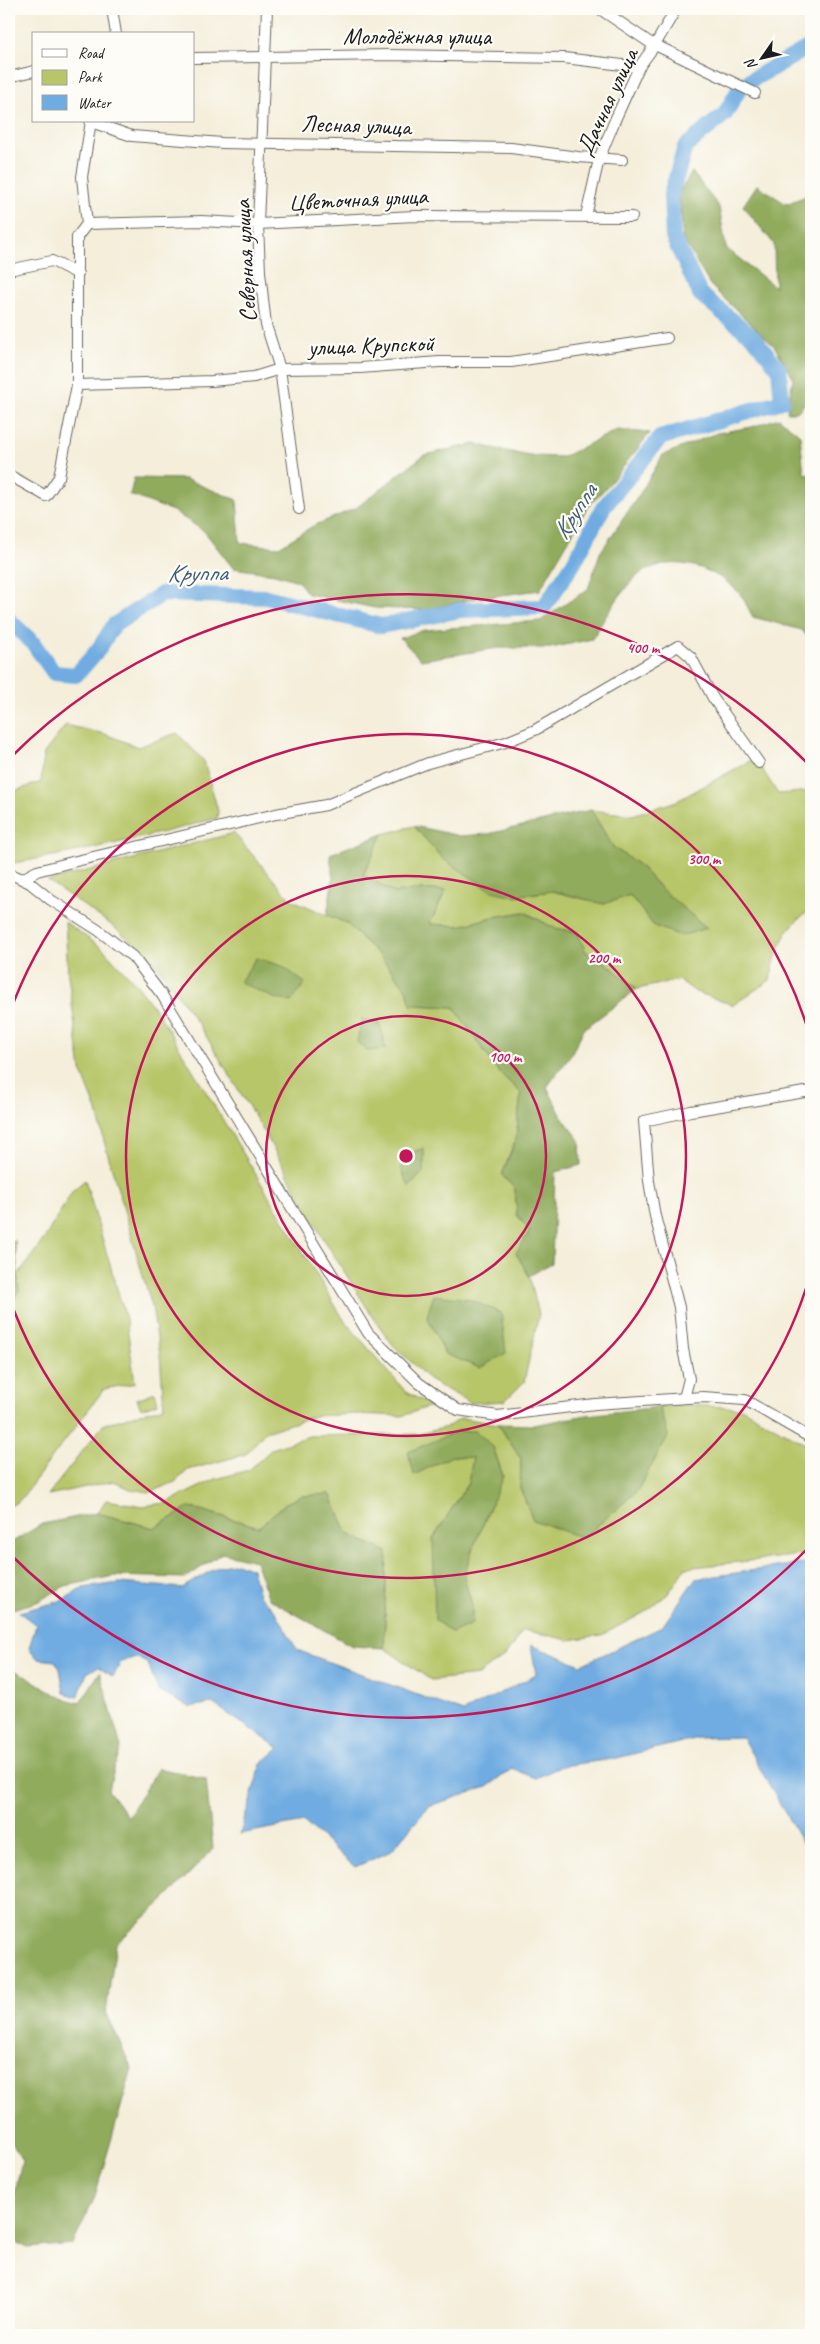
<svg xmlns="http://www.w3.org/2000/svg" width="820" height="2344" font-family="Caveat,sans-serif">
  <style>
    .green { fill: #b7c669; stroke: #6a7142; fill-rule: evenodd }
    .forest { fill: #91ab5d; stroke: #56643c }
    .water { fill: #6face1; stroke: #46647e }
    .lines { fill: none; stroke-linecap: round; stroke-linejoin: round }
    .river { stroke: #6face1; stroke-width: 16 }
    .minor-casing { stroke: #68665e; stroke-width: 12 }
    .minor { stroke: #fff; stroke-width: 10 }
    .ring { fill: none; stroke: #c2185b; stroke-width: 2.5 }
    .labels { text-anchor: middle; stroke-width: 4.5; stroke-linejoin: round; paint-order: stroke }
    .street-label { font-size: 24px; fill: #1c1c1c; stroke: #fdfcf7 }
    .water-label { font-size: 25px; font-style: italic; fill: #415d75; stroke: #fdfcf7 }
    .centre { fill: #c2185b; stroke: #fdfcf7; stroke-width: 2.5 }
    .ring-label { font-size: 15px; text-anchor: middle; font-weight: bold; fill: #c2185b; stroke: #fdfcf7; stroke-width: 4.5; stroke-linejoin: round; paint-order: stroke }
  </style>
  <rect width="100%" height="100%" fill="#fdfcf7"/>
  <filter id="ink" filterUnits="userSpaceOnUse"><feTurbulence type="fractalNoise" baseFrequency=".02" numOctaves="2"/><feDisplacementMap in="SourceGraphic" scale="10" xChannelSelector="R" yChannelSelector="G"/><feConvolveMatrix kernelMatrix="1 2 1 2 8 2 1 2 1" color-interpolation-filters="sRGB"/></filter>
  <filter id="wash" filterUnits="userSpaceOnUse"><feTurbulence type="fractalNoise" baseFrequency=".0096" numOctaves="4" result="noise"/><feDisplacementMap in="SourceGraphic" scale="20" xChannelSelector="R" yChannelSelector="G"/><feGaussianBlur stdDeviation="1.12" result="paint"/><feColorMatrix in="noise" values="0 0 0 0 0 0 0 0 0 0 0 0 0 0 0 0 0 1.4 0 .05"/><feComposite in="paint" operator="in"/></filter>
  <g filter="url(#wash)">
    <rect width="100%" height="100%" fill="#f4eeda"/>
    <g class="green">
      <path d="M 66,725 L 105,734 L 138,747 L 177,733 L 204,761 L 218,811 L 217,818 C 150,837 83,851 14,863 L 9,861 L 9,793 L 41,782 L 44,753 Z"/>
      <path d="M 755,758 L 778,794 L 811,791 L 811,910 C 783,927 777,950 770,980 L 733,1005 L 696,992 L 679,980 L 637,989 L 605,962 L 586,952 L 577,932 L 554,928 L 525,912 L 493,917 L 460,926 L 429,924 L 446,890 L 414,890 L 395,893 L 363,875 L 383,834 L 414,826 L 443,859 L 514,896 L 552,891 L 604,904 L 630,895 L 654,926 L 661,889 L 639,865 L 613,847 L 591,810 L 632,815 L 677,801 Z"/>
      <path d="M 234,833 L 290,899 L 346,923 L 380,956 L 407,990 L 411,1005 L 454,1007 L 497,1070 L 521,1093 L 516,1139 L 502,1175 L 515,1189 L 517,1215 L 530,1231 L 516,1253 L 529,1276 L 539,1314 L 524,1382 L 505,1401 L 471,1403 L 431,1381 L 393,1345 L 374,1319 L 320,1233 L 263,1130 L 201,1028 L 151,957 L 110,924 L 48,881 Z"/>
      <path d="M 65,922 L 102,948 L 137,985 L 160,1016 L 344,1320 L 405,1391 L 431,1406 L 402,1416 L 354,1414 L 315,1416 L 265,1432 L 246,1454 L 188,1470 L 175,1482 L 150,1492 L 130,1489 L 114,1481 L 48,1495 L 104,1424 L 164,1407 L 160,1355 L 152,1307 L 104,1141 L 97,1111 L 81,1070 L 68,975 Z"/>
      <path d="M 85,1180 L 126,1319 L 135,1383 L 104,1389 L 20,1500 L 9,1507 L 9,1308 L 19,1290 L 18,1275 L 44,1239 L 73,1190 Z"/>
      <path d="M 155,1392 L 158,1403 L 141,1409 L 137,1399 Z"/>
      <path d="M 690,1405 L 741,1408 L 811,1447 L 811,1554 L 685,1568 L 668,1594 L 645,1612 L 602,1635 L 569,1640 L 523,1630 L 505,1656 L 478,1675 L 431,1680 L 384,1648 L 387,1552 L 348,1534 L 330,1494 L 302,1496 L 286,1503 L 259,1527 L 190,1507 L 154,1528 L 97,1513 L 106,1500 L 142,1506 L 166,1503 L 216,1479 L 249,1470 L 272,1449 L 309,1436 L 418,1434 L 447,1427 L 461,1418 L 498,1424 L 521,1459 L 520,1488 L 583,1538 L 637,1491 L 668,1436 L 659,1407 ZM 493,1447 L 503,1476 L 471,1553 L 464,1578 L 472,1605 L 433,1539 L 468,1483 L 473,1458 L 452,1456 Z"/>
    </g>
    <g class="forest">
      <path d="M 692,172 L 719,207 L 726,248 L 775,287 L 774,244 L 743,206 L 757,185 L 786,204 L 811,194 L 811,397 L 797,412 L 787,412 L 793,378 L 775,347 L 710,285 L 683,239 L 679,193 Z"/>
      <path d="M 779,418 L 800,435 L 804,473 L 811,475 L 811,642 L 802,630 L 753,617 C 748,609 744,597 737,591 C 714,568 677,555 646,570 C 626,580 604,620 592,639 L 551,648 L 498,648 L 421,660 L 400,638 L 424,630 L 540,621 L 588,589 L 600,553 L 639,495 L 663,455 L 717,433 L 752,427 Z"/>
      <path d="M 617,430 L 650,433 L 611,482 L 587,508 L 540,590 L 472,599 L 425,610 L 375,608 L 308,594 L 298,581 L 275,574 L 233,568 L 204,531 L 173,511 L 130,495 L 134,478 L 185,479 L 237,500 L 240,543 L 279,547 L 313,526 L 356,508 L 424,455 L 475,444 L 529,456 L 563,457 Z"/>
      <path d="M 591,810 L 613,847 L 639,865 L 661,889 L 707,928 L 681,936 L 654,926 L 630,895 L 604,904 L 553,891 L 514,896 L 492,891 L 443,859 L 414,826 L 460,836 L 488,834 Z"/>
      <path d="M 383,834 L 363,875 L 395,893 L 414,890 L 446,890 L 430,924 L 460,926 L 493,917 L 524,912 L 554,928 L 577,932 L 586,952 L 605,962 L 637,989 L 584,1029 L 569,1058 L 547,1087 L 562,1117 L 580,1140 L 581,1165 L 555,1172 L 552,1263 L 529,1276 L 516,1253 L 530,1231 L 517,1215 L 515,1189 L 502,1175 L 516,1139 L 521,1093 L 497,1070 L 454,1007 L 411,1005 L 407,990 L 380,956 L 346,923 L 327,915 L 333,878 L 330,854 Z"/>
      <path d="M 256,958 L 282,966 L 305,983 L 291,1002 L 274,998 L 240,982 Z"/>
      <path d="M 362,1019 L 380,1024 L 386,1049 L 367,1051 L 357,1042 Z"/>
      <path d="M 424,1148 L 424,1171 L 409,1187 L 401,1169 L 402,1156 Z"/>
      <path d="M 15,1240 L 19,1290 L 9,1308 L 9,1243 Z"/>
      <path d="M 434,1295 L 469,1299 L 501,1313 L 506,1353 L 480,1368 L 445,1354 L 427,1316 Z"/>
      <path d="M 659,1407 L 668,1436 L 637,1491 L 583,1538 L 533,1520 L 520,1488 L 521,1459 L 498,1424 L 534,1425 L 587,1415 Z"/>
      <path d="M 458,1431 L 476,1431 L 493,1447 L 503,1476 L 471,1553 L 464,1578 L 472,1605 L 472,1624 L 452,1633 L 435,1620 L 433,1539 L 468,1483 L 473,1458 L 452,1456 L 414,1475 L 408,1452 Z"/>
      <path d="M 330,1494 L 348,1534 L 387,1552 L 384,1648 L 352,1646 L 269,1599 L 255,1561 L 222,1553 L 186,1578 L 114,1576 L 65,1586 L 37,1602 L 9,1610 L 9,1544 L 42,1524 L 97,1513 L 154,1528 L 190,1507 L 259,1527 L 286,1503 L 302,1496 Z"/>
      <path d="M 9,1671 L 18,1672 L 62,1698 L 80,1703 L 100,1672 L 121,1747 L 108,1790 L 128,1817 L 158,1768 L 206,1779 L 213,1849 L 168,1896 L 116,1944 L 106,2012 L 132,2069 L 94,2199 L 73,2244 L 28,2248 L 9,2239 L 9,2219 L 22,2161 L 9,2137 Z"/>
    </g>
    <path class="water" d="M 811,1562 L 811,1867 L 808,1853 L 742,1737 L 698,1738 L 613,1759 L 562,1766 L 536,1778 L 512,1769 L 487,1787 L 429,1806 L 391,1851 L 355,1867 L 304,1822 L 240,1834 L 261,1764 L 279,1748 L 212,1703 L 190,1707 L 159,1692 L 148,1664 L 136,1657 L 121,1662 L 113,1677 L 98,1667 L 87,1673 L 78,1697 L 64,1693 L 60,1669 L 55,1661 L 38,1659 L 29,1648 L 36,1625 L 19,1612 L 61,1601 L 83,1588 L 119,1583 L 182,1588 L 217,1567 L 237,1563 L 252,1569 L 259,1595 L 276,1612 L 297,1650 L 463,1712 L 536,1675 L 531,1645 L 581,1665 L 662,1627 L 695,1579 Z"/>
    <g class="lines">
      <path class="river" d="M 9,620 L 33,643 L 54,673 L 76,675 L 98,650 L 114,625 L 162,594 L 266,597 L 381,626 L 461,610 L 544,607 L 573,564 L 603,508 L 660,438 L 782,401 L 779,369 L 754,338 L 700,294 L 673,237 L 671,195 L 685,147 L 725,114 L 741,86 L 811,46"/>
    </g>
  </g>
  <g filter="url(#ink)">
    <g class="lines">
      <defs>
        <g id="minor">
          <path d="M 112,9 L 116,34"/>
          <path d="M 267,9 L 258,224 L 260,272 L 266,325 L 280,369 L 299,509"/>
          <path d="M 600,9 L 649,42 L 755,93"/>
          <path d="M 194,58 L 389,55 L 564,58 L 639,67"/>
          <path d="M 9,77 L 34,71"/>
          <path d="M 91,122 L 132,136 L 222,143 L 511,148 L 578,157 L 622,160"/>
          <path d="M 586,216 L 599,159 L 615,120 L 639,67 L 655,45 L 676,9"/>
          <path d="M 87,224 L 201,221 L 258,224 L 415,216 L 632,217"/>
          <path d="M 9,270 L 52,261 L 78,274"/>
          <path d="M 77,385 L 212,381 L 254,377 L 280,369 L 360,368 L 439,362 L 511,362 L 667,338"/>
          <path d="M 9,475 L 46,496 L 59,477 L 77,385 L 77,237 L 87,224 L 82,177 L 91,121"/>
          <path d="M 9,873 L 30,883 L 51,900 L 98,930 L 133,957 L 162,995 L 368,1333 L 419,1383 L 458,1410 L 498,1416 L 595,1404 L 703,1397 L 745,1400 L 811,1438"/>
          <path d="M 22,879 L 37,871 L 72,862 L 276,814 L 326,805 L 428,763 L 506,742 L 535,730 L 678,646 L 691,657 L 713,698 L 759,763"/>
          <path d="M 684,1398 L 689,1379 L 683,1349 L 679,1307 L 655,1216 L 649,1181 L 644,1121 L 691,1111 L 811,1091"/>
        </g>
      </defs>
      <use href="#minor" class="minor-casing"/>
      <use href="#minor" class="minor"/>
    </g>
  </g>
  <g class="ring">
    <circle cx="406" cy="1156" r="140"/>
    <circle cx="406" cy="1156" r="280"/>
    <path d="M811 1272A421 421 0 0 1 9 1297M9 1015A421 421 0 0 1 811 1040"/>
    <path d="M810 1546A561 561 0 0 1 9 1553M9 759A561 561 0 0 1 810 766"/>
  </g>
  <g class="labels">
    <g class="street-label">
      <text x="417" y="44">Молодёжная улица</text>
      <text transform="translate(607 102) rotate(-65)" y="8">Дачная улица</text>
      <text transform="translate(356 125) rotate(2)" y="8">Лесная улица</text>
      <text transform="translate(358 199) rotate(-3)" y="8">Цветочная улица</text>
      <text transform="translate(245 261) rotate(-93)" y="8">Северная улица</text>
      <text transform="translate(371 345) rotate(-2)" y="8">улица Крупской</text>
    </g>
    <g class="water-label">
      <text transform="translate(574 511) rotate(-57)" y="9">Круппа</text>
      <text transform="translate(197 572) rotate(-1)" y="9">Круппа</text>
    </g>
  </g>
  <circle cx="406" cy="1156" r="8" class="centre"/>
  <g class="ring-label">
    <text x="643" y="653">400 m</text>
    <text x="704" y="864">300 m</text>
    <text x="604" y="963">200 m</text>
    <text x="505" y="1062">100 m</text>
  </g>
  <rect width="820" height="2344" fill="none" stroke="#fdfcf7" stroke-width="30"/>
  <rect x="32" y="32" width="162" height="90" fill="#fdfcf7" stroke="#a3a29f"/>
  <rect x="42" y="49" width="25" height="8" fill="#ffffff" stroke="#a3a29f"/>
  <text x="78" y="58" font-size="15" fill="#1c1c1c">Road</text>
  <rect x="42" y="70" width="25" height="15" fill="#b7c669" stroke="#a3a29f"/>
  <text x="78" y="82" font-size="15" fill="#1c1c1c">Park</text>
  <rect x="42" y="95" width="25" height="15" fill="#6face1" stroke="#a3a29f"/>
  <text x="78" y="108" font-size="15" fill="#1c1c1c">Water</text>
  <g transform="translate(762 58) rotate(236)" stroke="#fdfcf7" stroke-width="4" paint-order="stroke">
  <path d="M0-4L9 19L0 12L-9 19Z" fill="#1c1c1c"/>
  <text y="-8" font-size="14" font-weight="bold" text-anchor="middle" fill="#1c1c1c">N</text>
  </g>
</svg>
